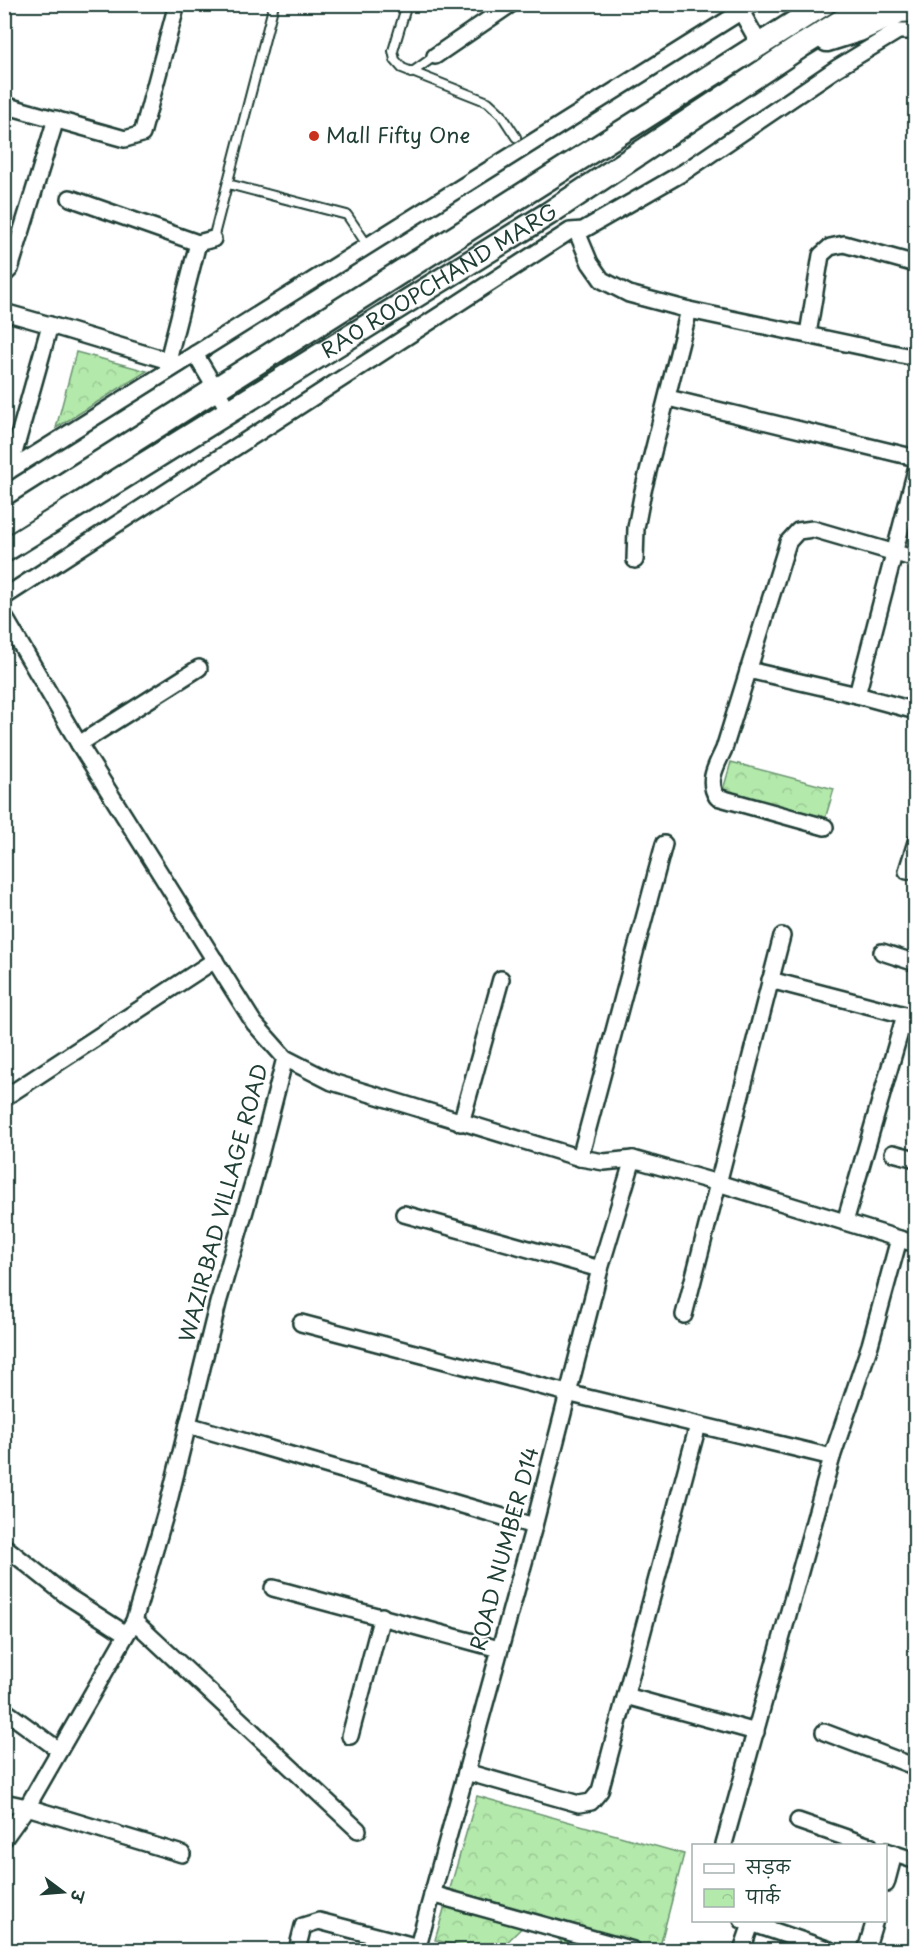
<svg xmlns="http://www.w3.org/2000/svg" width="920" height="1955" font-family="'Playpen Sans','Playpen Sans Deva',sans-serif">
  <style>
    .park { fill: url(#park-crowns); stroke: #699370; stroke-width: 1.5 }
    .lines { fill: none; stroke-linecap: round; stroke-linejoin: round }
    .service-casing { stroke: #1f3d34; stroke-width: 12 }
    .minor-casing { stroke: #1f3d34; stroke-width: 20 }
    .secondary-casing { stroke: #1f3d34; stroke-width: 27 }
    .service { stroke: #fff; stroke-width: 8 }
    .minor { stroke: #fff; stroke-width: 15 }
    .secondary { stroke: #fff; stroke-width: 22 }
    .poi-dot { fill: #c8321e; stroke: #fff; stroke-width: 2 }
    .labels { text-anchor: middle; stroke-width: 4.5; stroke-linejoin: round; paint-order: stroke }
    .poi-label { font-size: 21px; fill: #1f3d34; stroke: #fff; text-anchor: start }
    .street-label { font-size: 21px; fill: #1f3d34; stroke: #fff }
  </style>
  <defs>
    <pattern id="park-crowns" width="20" height="18" patternUnits="userSpaceOnUse" patternTransform="scale(1.5)"><rect width="20" height="18" fill="#b3e9ab"/><path d="M2 6a3 3 0 1 1 6 0M12 15a3 3 0 1 1 6 0" fill="none" stroke="#9ac994"/></pattern>
  </defs>
  <rect width="100%" height="100%" fill="#fff"/>
  <filter id="ink" filterUnits="userSpaceOnUse"><feTurbulence type="fractalNoise" baseFrequency=".0167" numOctaves="2"/><feDisplacementMap in="SourceGraphic" scale="12" xChannelSelector="R" yChannelSelector="G"/><feConvolveMatrix kernelMatrix="1 2 1 2 8 2 1 2 1" color-interpolation-filters="sRGB"/></filter>
  <g filter="url(#ink)">
    <g class="park">
      <path d="M 76,352 L 147,371 L 56,428 Z"/>
      <path d="M 731,762 L 834,789 L 825,819 L 723,790 Z"/>
      <path d="M 477,1796 L 684,1854 L 659,1950 L 570,1950 L 534,1916 L 499,1950 L 476,1950 L 435,1940 Z"/>
    </g>
    <g class="lines">
      <defs>
        <g id="service">
          <path d="M 407,4 L 393,51 L 395,60 L 402,68 L 488,102 L 501,114 L 516,137"/>
          <path d="M 411,73 L 435,56"/>
          <path d="M 228,184 L 347,215 L 368,246"/>
          <path d="M 213,239 L 274,4"/>
        </g>
        <g id="minor">
          <path d="M 737,4 L 760,45"/>
          <path d="M 435,56 L 511,4"/>
          <path d="M 4,105 L 125,139 L 142,134 L 177,4"/>
          <path d="M 70,198 L 198,243 L 213,239"/>
          <path d="M 577,232 L 590,263 L 602,280 L 629,294 L 689,310 L 916,358"/>
          <path d="M 4,275 L 10,269 L 56,119"/>
          <path d="M 4,312 L 50,325"/>
          <path d="M 808,334 L 821,255 L 830,247 L 844,244 L 916,264"/>
          <path d="M 195,354 L 229,411"/>
          <path d="M 168,360 L 198,243"/>
          <path d="M 668,398 L 916,458"/>
          <path d="M 9,471 L 50,325 L 179,364"/>
          <path d="M 4,474 L 753,4"/>
          <path d="M 635,560 L 636,528 L 643,491 L 689,310"/>
          <path d="M 4,597 L 570,231 L 583,230 L 684,172 L 837,68 L 898,31 L 916,31"/>
          <path d="M 4,616 L 79,744 L 254,1023 L 285,1058 L 332,1082 L 580,1158 L 604,1162 L 633,1159 L 718,1183 L 916,1244"/>
          <path d="M 748,670 L 857,695 L 916,711"/>
          <path d="M 857,695 L 916,470"/>
          <path d="M 79,744 L 199,668"/>
          <path d="M 825,827 L 717,797 C 706,780 717,765 724,749 L 788,542 L 798,531 L 813,529 L 916,559"/>
          <path d="M 907,871 L 916,842"/>
          <path d="M 882,952 L 916,963"/>
          <path d="M 770,980 L 905,1015 L 845,1222"/>
          <path d="M 4,1098 L 215,960"/>
          <path d="M 461,1123 L 501,979"/>
          <path d="M 893,1153 L 916,1159"/>
          <path d="M 580,1158 L 664,844"/>
          <path d="M 404,1214 L 600,1269"/>
          <path d="M 684,1315 L 782,936"/>
          <path d="M 301,1323 L 567,1393 L 832,1457"/>
          <path d="M 188,1425 L 534,1526"/>
          <path d="M 4,1546 L 67,1596 L 126,1634"/>
          <path d="M 273,1588 L 499,1649"/>
          <path d="M 134,1621 L 358,1830"/>
          <path d="M 626,1696 L 756,1732"/>
          <path d="M 4,1710 L 59,1750"/>
          <path d="M 824,1732 L 916,1767"/>
          <path d="M 350,1736 L 382,1616"/>
          <path d="M 466,1772 L 579,1804 L 591,1802 L 600,1791 L 698,1425"/>
          <path d="M 4,1802 L 27,1807 L 182,1854"/>
          <path d="M 798,1821 L 870,1846"/>
          <path d="M 4,1839 L 27,1807 L 134,1621 L 168,1505 L 218,1303 L 253,1183 L 285,1058"/>
          <path d="M 724,1844 L 832,1457 L 870,1345 L 899,1239"/>
          <path d="M 886,1851 L 916,1861"/>
          <path d="M 886,1884 L 894,1854"/>
          <path d="M 432,1894 L 633,1950"/>
          <path d="M 742,1920 L 830,1950"/>
          <path d="M 297,1950 L 303,1926 L 319,1921 L 418,1947"/>
          <path d="M 417,1950 L 534,1526 L 600,1269 L 633,1159"/>
          <path d="M 742,1950 L 751,1924"/>
          <path d="M 866,1950 L 875,1920"/>
        </g>
        <g id="secondary">
          <path d="M 827,40 L 859,30 L 900,11 L 916,10"/>
          <path d="M 4,523 L 824,4"/>
          <path id="s1" d="M 4,551 L 548,214 L 801,46 L 869,4"/>
        </g>
      </defs>
      <use href="#service" class="service-casing"/>
      <use href="#minor" class="minor-casing"/>
      <use href="#secondary" class="secondary-casing"/>
      <use href="#service" class="service"/>
      <use href="#minor" class="minor"/>
      <use href="#secondary" class="secondary"/>
    </g>
  </g>
  <circle class="poi-dot" cx="314" cy="136" r="6"/>
  <g class="labels">
    <g class="poi-label">
      <text x="326" y="143">Mall Fifty One</text>
    </g>
    <g class="street-label">
      <text dy="7" stroke="none"><textPath href="#s1" startOffset="512">RAO ROOPCHAND MARG</textPath></text>
      <text transform="translate(224 1203) rotate(-75)" y="7">WAZIRBAD VILLAGE ROAD</text>
      <text transform="translate(505 1549) rotate(-75)" y="7">ROAD NUMBER D14</text>
    </g>
  </g>
  <rect width="920" height="1955" fill="none" stroke="#fff" stroke-width="24"/>
  <rect x="12" y="12" width="896" height="1931" fill="none" stroke="#1f3d34" stroke-width="2" filter="url(#ink)"/>
  <rect x="692" y="1844" width="195" height="78" fill="#ffffff" stroke="#a5b1ae" stroke-width="1.5"/>
  <rect x="704" y="1864" width="30" height="9" fill="#ffffff" stroke="#a5b1ae" stroke-width="1.5"/>
  <text x="746" y="1874" font-size="18" fill="#1f3d34">सड़क</text>
  <rect x="704" y="1889" width="30" height="18" fill="url(#park-crowns)" stroke="#a5b1ae" stroke-width="1.5"/>
  <text x="746" y="1904" font-size="18" fill="#1f3d34">पार्क</text>
  <g transform="translate(63 1892) rotate(106)" stroke="#ffffff" stroke-width="4.5" paint-order="stroke">
  <path d="M0-4.5L10 22L0 15L-10 22Z" fill="#1f3d34"/>
  <text y="-9" font-size="16" font-weight="bold" text-anchor="middle" fill="#1f3d34">उ</text>
  </g>
</svg>
